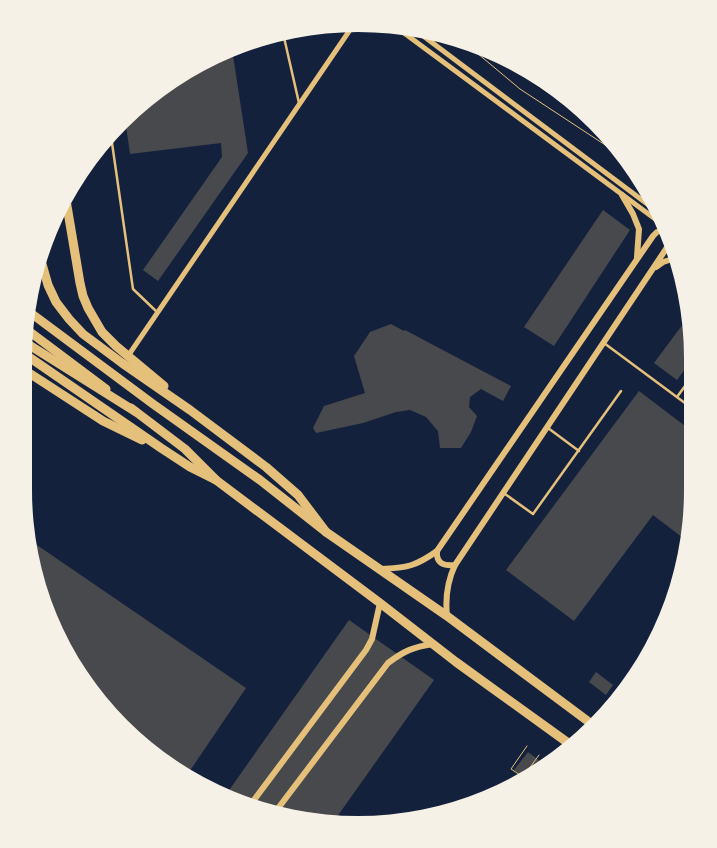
<svg xmlns="http://www.w3.org/2000/svg" width="717" height="848" font-family="'IBM Plex Sans',sans-serif">
  <style>
    .water { fill: #0b132b }
    .building { fill: #48494c }
    .lines { fill: none; stroke-linecap: round; stroke-linejoin: round }
    .path { stroke: #e5c07b; stroke-width: 1 }
    .service { stroke: #e5c07b; stroke-width: 2.5 }
    .minor { stroke: #e5c07b; stroke-width: 5 }
    .tertiary { stroke: #e5c07b; stroke-width: 6 }
    .primary { stroke: #e5c07b; stroke-width: 9 }
    .trunk { stroke: #e5c07b; stroke-width: 9 }
  </style>
  <rect width="100%" height="100%" fill="#14213d"/>
  <path class="water" d="M 501,57 L 545,80 L 595,122 L 602,130 L 533,84 Z"/>
  <g class="building">
    <path d="M 232,49 L 248,153 L 158,281 L 143,270 L 222,157 L 221,143 L 130,154 L 125,119 L 173,80 Z"/>
    <path d="M 603,210 L 630,230 L 554,346 L 524,327 Z"/>
    <path d="M 689,316 L 693,358 L 677,380 L 654,363 Z"/>
    <path d="M 391,324 L 404,331 L 405,330 L 511,386 L 503,401 L 481,389 L 470,397 L 469,407 L 477,416 L 471,432 L 461,448 L 440,448 L 438,431 L 426,417 L 410,410 L 396,412 L 363,423 L 316,433 L 313,428 L 324,406 L 365,393 L 354,356 L 370,332 Z"/>
    <path d="M 639,391 L 693,432 L 693,512 L 687,541 L 653,515 L 574,621 L 506,570 Z"/>
    <path d="M 31,541 L 246,688 L 187,775 L 172,768 L 107,710 L 58,638 L 35,576 Z"/>
    <path d="M 349,620 L 434,680 L 334,821 L 315,821 L 231,799 L 225,796 Z"/>
    <path d="M 596,672 L 613,685 L 606,695 L 589,682 Z"/>
    <path d="M 528,752 L 544,764 L 539,771 L 525,778 L 514,770 Z"/>
  </g>
  <g class="lines">
    <g class="path">
      <path d="M 465,43 L 520,89 L 625,158"/>
      <path d="M 527,746 L 511,769 L 523,777 L 539,755"/>
      <path d="M 530,769 L 535,773"/>
    </g>
    <g class="service">
      <path d="M 283,33 L 299,103"/>
      <path d="M 111,136 L 133,289 L 157,312"/>
      <path d="M 604,343 L 693,409"/>
      <path d="M 677,397 L 693,375"/>
      <path d="M 548,428 L 579,451"/>
      <path d="M 505,494 L 533,514 L 621,391"/>
      <path d="M 641,667 L 650,654"/>
    </g>
    <g class="minor">
      <path d="M 396,27 L 666,227"/>
      <path d="M 414,29 L 658,212"/>
      <path d="M 128,356 L 354,24"/>
    </g>
    <g class="tertiary">
      <path d="M 622,195 L 633,214 L 639,229 L 637,257"/>
      <path d="M 658,211 L 658,212"/>
      <path d="M 656,267 L 663,262 L 676,258"/>
      <path d="M 437,551 C 436,564 444,566 455,565"/>
      <path d="M 381,569 C 407,568 416,566 437,551 L 653,236 L 657,232 L 667,229"/>
      <path d="M 447,616 C 445,597 447,582 455,565 L 668,246 L 670,240 L 669,235"/>
      <path d="M 251,804 L 366,650 L 372,639 L 380,603"/>
      <path d="M 276,811 L 388,663 C 404,651 413,647 433,644"/>
    </g>
    <g class="primary">
      <path d="M 28,311 L 153,404 L 260,480 L 326,532 L 447,616 L 593,725"/>
      <path d="M 26,329 L 106,389"/>
      <path d="M 131,408 L 185,449 L 216,480 L 380,603 L 456,662 L 571,745"/>
    </g>
    <g class="trunk">
      <path d="M 66,200 L 80,283 L 83,296 L 88,308 L 102,332 L 116,346 L 164,386"/>
      <path d="M 42,264 L 48,285 L 56,302 L 69,319 L 83,334 L 122,363 L 190,410 L 266,467 L 298,495 L 326,532"/>
      <path d="M 26,343 L 136,412"/>
      <path d="M 26,355 L 161,448 L 190,467 L 216,480"/>
      <path d="M 26,371 L 103,421 L 142,440"/>
    </g>
  </g>
  <path d="M0 0H717V848H0ZM358 32H358A326 326 0 0 1 684 358V490A326 326 0 0 1 358 816H358A326 326 0 0 1 32 490V358A326 326 0 0 1 358 32Z" fill="#f6f1e7" fill-rule="evenodd"/>
</svg>
